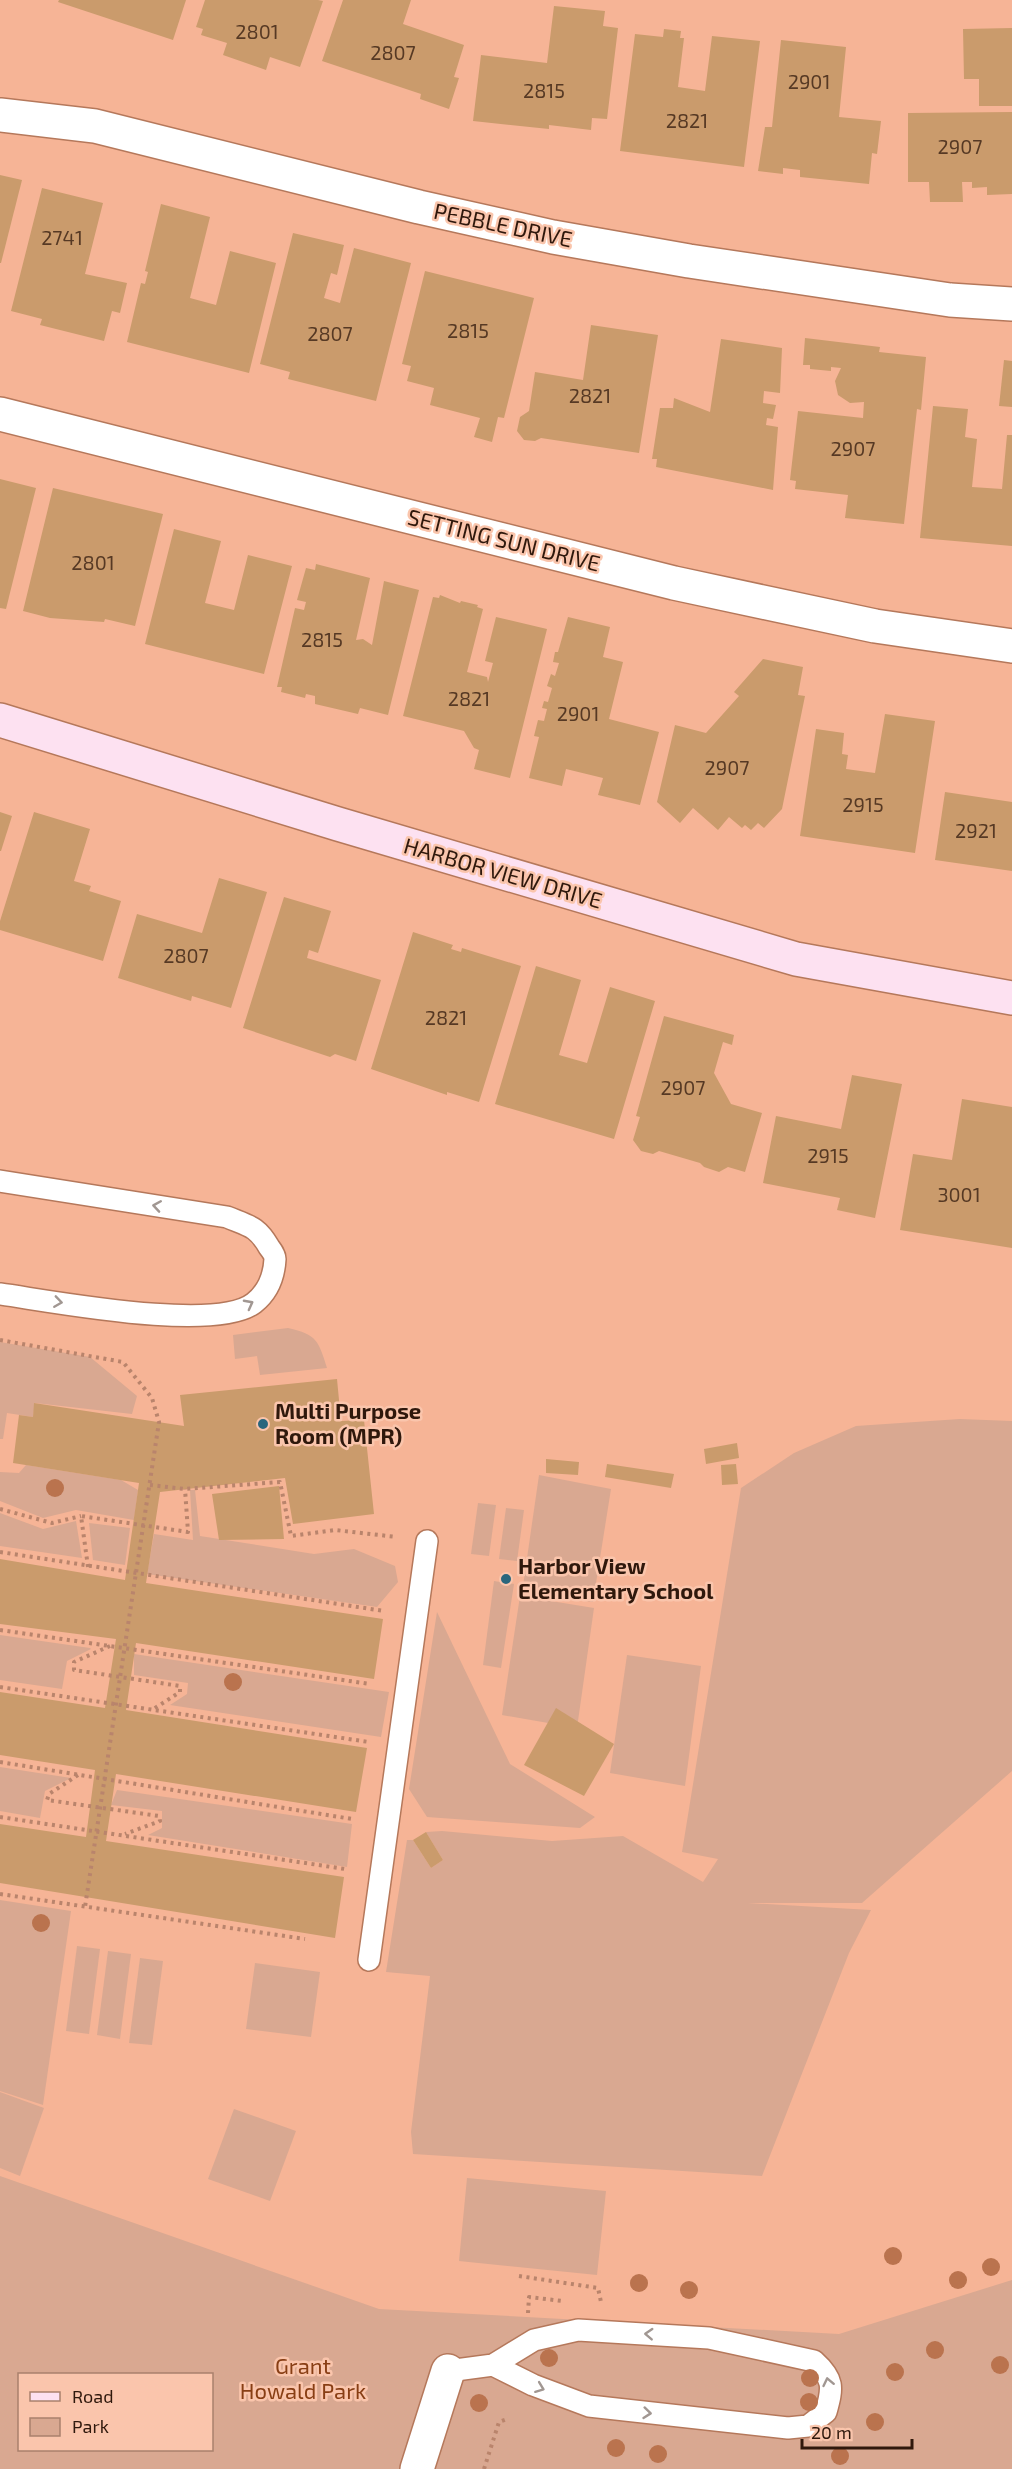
<svg xmlns="http://www.w3.org/2000/svg" width="1012" height="2469" font-family="'Exo 2',sans-serif">
  <style>
    .green { fill: #d9a891; fill-rule: evenodd }
    .building { fill: #ca9b6c }
    .lines { fill: none; stroke-linecap: round; stroke-linejoin: round }
    .lane-casing { stroke: #b5785b; stroke-width: 24 }
    .street-casing { stroke: #b5785b; stroke-width: 36 }
    .secondary-casing { stroke: #b5785b; stroke-width: 36 }
    .path { stroke: #b9846c; stroke-width: 4; stroke-dasharray: 3 4.5; stroke-linecap: butt }
    .lane { stroke: #fff; stroke-width: 21 }
    .street { stroke: #fff; stroke-width: 33 }
    .secondary { stroke: #fde1f1; stroke-width: 33 }
    .tree { fill: #ba734e }
    .oneway { stroke: #a19792 }
    .poi-dot { fill: #29667d; stroke: #fac5ac; stroke-width: 2 }
    .labels { text-anchor: middle; stroke-width: 5; stroke-linejoin: round; paint-order: stroke }
    .number-label { font-size: 20px; fill: #563924 }
    .street-label { font-size: 22px; fill: #2f180c; stroke: #fac5ac }
    .poi-label { font-size: 22px; font-weight: bold; fill: #2f180c; stroke: #fac5ac; text-anchor: start }
    .park-label { font-size: 22px; fill: #883e14; stroke: #fac5ac }
  </style>
  <rect width="100%" height="100%" fill="#f6b496"/>
  <g class="green">
    <path d="M 288,1328 C 317,1334 319,1342 327,1368 L 260,1375 L 257,1356 L 235,1359 L 233,1335 Z"/>
    <path d="M 0,1342 L 90,1357 L 137,1396 L 132,1414 L 35,1403 L 33,1417 L 7,1413 L 3,1439 L 0,1439 Z"/>
    <path d="M 960,1419 L 1012,1421 L 1012,1771 L 862,1903 L 748,1903 L 871,1910 L 849,1953 L 762,2176 L 413,2154 L 411,2132 L 430,1976 L 386,1972 L 407,1840 L 413,1840 L 431,1868 L 443,1860 L 426,1832 L 442,1831 L 552,1841 L 623,1836 L 703,1882 L 718,1859 L 682,1852 L 741,1488 L 794,1453 L 856,1426 Z"/>
    <path d="M 26,1465 L 121,1480 L 138,1490 L 134,1520 L 76,1510 L 43,1518 L 0,1501 L 0,1472 L 19,1473 Z"/>
    <path d="M 539,1475 L 611,1489 L 593,1602 L 522,1593 Z"/>
    <path d="M 190,1490 L 195,1490 L 200,1536 L 314,1554 L 354,1549 L 395,1566 L 398,1582 L 377,1607 L 147,1574 L 154,1534 L 193,1540 Z"/>
    <path d="M 478,1503 L 496,1505 L 489,1556 L 471,1554 Z"/>
    <path d="M 506,1508 L 524,1510 L 517,1561 L 499,1559 Z"/>
    <path d="M 0,1513 L 43,1529 L 76,1521 L 82,1558 L 0,1546 Z"/>
    <path d="M 89,1523 L 130,1528 L 125,1565 L 93,1560 Z"/>
    <path d="M 494,1581 L 514,1584 L 501,1668 L 483,1665 Z"/>
    <path d="M 520,1596 L 594,1608 L 577,1728 L 502,1715 Z"/>
    <path d="M 437,1612 L 510,1764 L 595,1817 L 580,1828 L 427,1817 L 409,1789 Z"/>
    <path d="M 0,1635 L 90,1648 L 91,1649 L 67,1661 L 62,1689 L 0,1680 Z"/>
    <path d="M 134,1654 L 389,1692 L 381,1737 L 170,1705 L 187,1694 L 188,1683 L 134,1675 Z"/>
    <path d="M 627,1655 L 701,1666 L 685,1786 L 610,1773 Z"/>
    <path d="M 0,1767 L 71,1778 L 45,1791 L 40,1818 L 0,1811 Z"/>
    <path d="M 117,1790 L 352,1824 L 347,1867 L 148,1835 L 162,1828 L 162,1811 L 111,1805 Z"/>
    <path d="M 0,1900 L 71,1911 L 43,2105 L 0,2091 Z"/>
    <path d="M 77,1946 L 100,1949 L 89,2034 L 66,2031 Z"/>
    <path d="M 108,1951 L 131,1954 L 120,2039 L 97,2035 Z"/>
    <path d="M 140,1958 L 163,1961 L 152,2045 L 129,2043 Z"/>
    <path d="M 255,1963 L 320,1972 L 311,2037 L 246,2029 Z"/>
    <path d="M 0,2092 L 44,2108 L 20,2176 L 0,2168 Z"/>
    <path d="M 234,2109 L 296,2131 L 270,2201 L 208,2179 Z"/>
    <path d="M 0,2176 L 379,2309 L 839,2334 L 1012,2280 L 1012,2469 L 0,2469 ZM 20,2374 L 212,2374 L 212,2450 L 20,2450 Z"/>
    <path d="M 467,2178 L 606,2191 L 597,2275 L 459,2261 Z"/>
  </g>
  <g class="building">
    <path d="M 59,0 L 186,0 L 173,40 L 58,2 Z"/>
    <path d="M 205,0 L 318,0 L 323,1 L 300,67 L 270,57 L 266,70 L 223,55 L 227,43 L 201,35 L 203,29 L 196,27 Z"/>
    <path d="M 343,0 L 411,0 L 403,24 L 464,45 L 454,77 L 459,78 L 449,109 L 420,99 L 421,94 L 322,61 Z"/>
    <path d="M 554,6 L 605,11 L 603,26 L 618,28 L 607,119 L 592,118 L 591,130 L 549,125 L 549,129 L 473,121 L 481,55 L 547,63 Z"/>
    <path d="M 1012,28 L 1012,106 L 979,106 L 979,79 L 964,79 L 963,29 Z"/>
    <path d="M 664,29 L 681,31 L 680,38 L 684,38 L 678,87 L 705,91 L 712,36 L 760,41 L 744,167 L 620,151 L 635,34 L 663,37 Z"/>
    <path d="M 781,40 L 846,47 L 839,117 L 881,121 L 877,154 L 872,153 L 869,184 L 800,177 L 800,170 L 783,168 L 783,174 L 758,171 L 765,127 L 772,127 Z"/>
    <path d="M 1012,112 L 1012,194 L 987,195 L 987,187 L 972,188 L 972,182 L 962,182 L 963,202 L 930,202 L 929,182 L 908,182 L 908,113 Z"/>
    <path d="M 0,175 L 22,180 L 1,263 L 0,263 Z"/>
    <path d="M 42,188 L 103,203 L 85,274 L 127,283 L 120,313 L 112,311 L 104,341 L 40,325 L 42,319 L 11,311 Z"/>
    <path d="M 161,204 L 210,217 L 190,298 L 216,305 L 230,251 L 276,263 L 249,373 L 127,342 L 141,283 L 145,284 L 148,272 L 145,271 Z"/>
    <path d="M 293,233 L 344,245 L 337,275 L 331,273 L 324,298 L 340,303 L 354,248 L 411,263 L 376,401 L 288,379 L 290,372 L 260,364 Z"/>
    <path d="M 425,271 L 534,298 L 504,418 L 498,417 L 492,442 L 474,437 L 480,418 L 430,405 L 434,388 L 407,381 L 411,366 L 402,364 Z"/>
    <path d="M 591,325 L 658,335 L 639,453 L 541,438 L 535,441 L 524,440 L 517,431 L 520,417 L 529,411 L 535,372 L 583,380 Z"/>
    <path d="M 805,338 L 880,347 L 879,352 L 926,357 L 921,410 L 917,409 L 904,524 L 845,518 L 848,495 L 795,489 L 796,481 L 790,480 L 798,411 L 863,418 L 864,402 L 850,403 L 838,395 L 835,381 L 841,368 L 831,367 L 831,371 L 810,369 L 810,365 L 803,365 Z"/>
    <path d="M 721,339 L 782,348 L 780,393 L 764,391 L 763,403 L 776,405 L 773,419 L 767,418 L 766,425 L 778,427 L 773,490 L 656,467 L 657,459 L 652,459 L 660,408 L 673,408 L 674,398 L 710,412 Z"/>
    <path d="M 1004,360 L 1012,361 L 1012,407 L 999,406 Z"/>
    <path d="M 933,406 L 968,409 L 965,437 L 977,439 L 972,487 L 1002,489 L 1007,435 L 1012,435 L 1012,546 L 920,538 Z"/>
    <path d="M 0,479 L 36,488 L 6,609 L 0,608 Z"/>
    <path d="M 53,488 L 163,514 L 135,626 L 105,619 L 104,622 L 50,618 L 23,611 Z"/>
    <path d="M 174,529 L 221,541 L 205,603 L 234,610 L 248,555 L 292,566 L 264,674 L 145,644 Z"/>
    <path d="M 316,564 L 370,578 L 356,640 L 363,639 L 372,645 L 384,581 L 419,590 L 388,715 L 360,708 L 358,714 L 315,704 L 315,696 L 306,694 L 305,698 L 281,692 L 282,687 L 277,687 L 295,608 L 304,610 L 306,602 L 297,600 L 306,568 L 315,570 Z"/>
    <path d="M 440,595 L 460,603 L 461,601 L 478,605 L 477,607 L 483,609 L 467,672 L 487,677 L 488,682 L 493,663 L 485,661 L 496,617 L 547,629 L 510,778 L 474,769 L 479,750 L 474,748 L 464,731 L 403,716 L 433,597 L 439,598 Z"/>
    <path d="M 568,617 L 610,627 L 603,657 L 623,662 L 609,719 L 659,732 L 640,805 L 598,795 L 603,778 L 566,769 L 562,786 L 529,778 L 539,737 L 534,736 L 538,720 L 544,721 L 547,709 L 542,708 L 544,701 L 548,702 L 552,688 L 547,686 L 551,674 L 555,676 L 559,663 L 553,662 L 555,652 L 558,652 Z"/>
    <path d="M 763,659 L 803,667 L 798,695 L 805,696 L 782,809 L 764,828 L 758,823 L 751,830 L 745,825 L 742,828 L 729,817 L 718,830 L 693,808 L 680,823 L 657,802 L 675,725 L 706,733 L 739,696 L 734,692 Z"/>
    <path d="M 885,714 L 935,721 L 915,853 L 800,836 L 816,729 L 844,733 L 842,754 L 848,755 L 846,769 L 875,773 Z"/>
    <path d="M 945,792 L 1012,802 L 1012,871 L 935,860 Z"/>
    <path d="M 0,812 L 12,816 L 1,851 L 0,851 Z"/>
    <path d="M 34,812 L 90,829 L 74,881 L 91,886 L 89,891 L 121,901 L 103,961 L 0,930 L 0,921 Z"/>
    <path d="M 219,878 L 267,892 L 231,1008 L 192,996 L 191,1001 L 118,978 L 137,914 L 202,933 Z"/>
    <path d="M 284,897 L 331,911 L 318,953 L 309,950 L 307,958 L 381,980 L 356,1061 L 335,1054 L 330,1057 L 243,1028 Z"/>
    <path d="M 413,932 L 453,945 L 451,949 L 461,952 L 462,948 L 521,966 L 479,1102 L 447,1092 L 447,1095 L 371,1069 Z"/>
    <path d="M 536,966 L 581,980 L 559,1055 L 587,1063 L 610,987 L 655,1001 L 614,1139 L 495,1104 Z"/>
    <path d="M 664,1016 L 734,1035 L 732,1045 L 723,1042 L 714,1073 L 731,1104 L 762,1113 L 745,1172 L 728,1167 L 719,1172 L 704,1167 L 700,1163 L 659,1151 L 653,1154 L 641,1151 L 633,1140 L 640,1117 L 636,1116 Z"/>
    <path d="M 852,1075 L 902,1084 L 875,1218 L 837,1210 L 840,1198 L 763,1183 L 776,1116 L 841,1129 Z"/>
    <path d="M 962,1099 L 1012,1107 L 1012,1248 L 900,1230 L 913,1154 L 952,1160 Z"/>
    <path d="M 337,1379 L 341,1421 L 364,1420 L 374,1514 L 293,1524 L 285,1478 L 160,1492 L 146,1583 L 383,1619 L 374,1679 L 136,1643 L 126,1710 L 367,1748 L 356,1812 L 116,1774 L 106,1841 L 344,1877 L 335,1938 L 0,1883 L 0,1824 L 86,1837 L 95,1770 L 0,1755 L 0,1692 L 105,1708 L 116,1639 L 0,1624 L 0,1559 L 125,1580 L 139,1483 L 13,1463 L 19,1415 L 33,1417 L 34,1403 L 184,1426 L 180,1395 Z"/>
    <path d="M 737,1443 L 739,1458 L 706,1464 L 704,1449 Z"/>
    <path d="M 546,1459 L 579,1462 L 578,1475 L 546,1473 Z"/>
    <path d="M 607,1464 L 674,1474 L 671,1488 L 605,1477 Z"/>
    <path d="M 736,1464 L 738,1484 L 722,1485 L 721,1465 Z"/>
    <path d="M 279,1486 L 284,1539 L 219,1540 L 212,1494 Z"/>
    <path d="M 556,1708 L 614,1744 L 584,1796 L 524,1765 Z"/>
    <path d="M 426,1832 L 443,1860 L 431,1868 L 413,1840 Z"/>
  </g>
  <g class="lines">
    <defs>
      <g id="lane">
        <path d="M 0,1181 L 227,1217 C 249,1226 257,1226 269,1247 C 272,1251 275,1255 275,1259 C 274,1277 268,1292 254,1303 C 216,1333 51,1301 0,1294"/>
        <path d="M 369,1960 L 427,1541"/>
        <path d="M 448,2371 L 493,2365 L 534,2340 L 578,2330 L 709,2338 L 814,2361 C 834,2379 833,2387 826,2412 L 808,2426 L 788,2428 L 589,2406 L 533,2385 L 493,2365"/>
      </g>
      <g id="street">
        <path d="M 0,115 L 95,126 L 419,207 L 553,237 L 689,261 L 950,300 L 1012,304"/>
        <path d="M 0,414 L 674,583 L 875,626 L 1012,646"/>
        <path d="M 417,2469 L 448,2371"/>
      </g>
      <path id="secondary" d="M 0,720 L 338,824 L 796,959 L 1012,998"/>
    </defs>
    <use href="#lane" class="lane-casing"/>
    <use href="#street" class="street-casing"/>
    <use href="#secondary" class="secondary-casing"/>
    <g class="path">
      <path d="M 0,1340 L 123,1362 L 152,1398 L 159,1422 L 85,1907"/>
      <path d="M 150,1485 L 185,1489 L 280,1482 L 291,1536 L 335,1530 L 397,1537"/>
      <path d="M 0,1509 L 52,1523 L 81,1516"/>
      <path d="M 0,1552 L 384,1611"/>
      <path d="M 88,1567 L 81,1516 L 188,1532 L 185,1489"/>
      <path d="M 0,1630 L 370,1684"/>
      <path d="M 110,1646 L 74,1662 L 74,1670 L 180,1686 L 180,1692 L 152,1710"/>
      <path d="M 0,1687 L 369,1742"/>
      <path d="M 0,1762 L 352,1819"/>
      <path d="M 78,1775 L 49,1794 L 47,1800 L 159,1816 L 160,1821 L 125,1834"/>
      <path d="M 0,1817 L 345,1869"/>
      <path d="M 0,1894 L 305,1939"/>
      <path d="M 519,2276 L 598,2288 L 601,2302"/>
      <path d="M 528,2313 L 529,2297 L 562,2301"/>
      <path d="M 484,2469 L 499,2422 L 507,2419"/>
    </g>
    <use href="#lane" class="lane"/>
    <use href="#street" class="street"/>
    <use href="#secondary" class="secondary"/>
  </g>
  <g class="tree">
    <circle cx="55" cy="1488" r="9"/>
    <circle cx="233" cy="1682" r="9"/>
    <circle cx="41" cy="1923" r="9"/>
    <circle cx="893" cy="2256" r="9"/>
    <circle cx="991" cy="2267" r="9"/>
    <circle cx="958" cy="2280" r="9"/>
    <circle cx="639" cy="2283" r="9"/>
    <circle cx="689" cy="2290" r="9"/>
    <circle cx="935" cy="2350" r="9"/>
    <circle cx="549" cy="2358" r="9"/>
    <circle cx="1000" cy="2365" r="9"/>
    <circle cx="895" cy="2372" r="9"/>
    <circle cx="810" cy="2378" r="9"/>
    <circle cx="809" cy="2402" r="9"/>
    <circle cx="479" cy="2403" r="9"/>
    <circle cx="875" cy="2422" r="9"/>
    <circle cx="616" cy="2448" r="9"/>
    <circle cx="658" cy="2454" r="9"/>
    <circle cx="840" cy="2456" r="9"/>
  </g>
  <defs><path id="oneway-chevron" d="M-2-3.5L2.5 0L-2 3.5" fill="none" stroke-width="1.6" stroke-linecap="round" stroke-linejoin="round" transform="scale(1.5)"/></defs>
  <g class="oneway">
    <use href="#oneway-chevron" transform="translate(157 1206) rotate(-171)"/>
    <use href="#oneway-chevron" transform="translate(58 1302) rotate(8)"/>
    <use href="#oneway-chevron" transform="translate(249 1304) rotate(-28)"/>
    <use href="#oneway-chevron" transform="translate(649 2334) rotate(-177)"/>
    <use href="#oneway-chevron" transform="translate(828 2382) rotate(-102)"/>
    <use href="#oneway-chevron" transform="translate(540 2388) rotate(21)"/>
    <use href="#oneway-chevron" transform="translate(647 2413) rotate(6)"/>
  </g>
  <g class="poi-dot">
    <circle cx="263" cy="1424" r="6"/>
    <circle cx="506" cy="1579" r="6"/>
  </g>
  <g class="labels">
    <g class="number-label">
      <text x="257" y="39">2801</text>
      <text x="393" y="60">2807</text>
      <text x="809" y="89">2901</text>
      <text x="544" y="98">2815</text>
      <text x="687" y="128">2821</text>
      <text x="960" y="154">2907</text>
      <text x="62" y="245">2741</text>
      <text x="468" y="338">2815</text>
      <text x="330" y="341">2807</text>
      <text x="590" y="403">2821</text>
      <text x="853" y="456">2907</text>
      <text x="93" y="570">2801</text>
      <text x="322" y="647">2815</text>
      <text x="469" y="706">2821</text>
      <text x="578" y="721">2901</text>
      <text x="727" y="775">2907</text>
      <text x="863" y="812">2915</text>
      <text x="976" y="838">2921</text>
      <text x="186" y="963">2807</text>
      <text x="446" y="1025">2821</text>
      <text x="683" y="1095">2907</text>
      <text x="828" y="1163">2915</text>
      <text x="959" y="1202">3001</text>
    </g>
    <g class="street-label">
      <text transform="translate(503 225) rotate(12)" y="8">PEBBLE DRIVE</text>
      <text transform="translate(504 540) rotate(14)" y="8">SETTING SUN DRIVE</text>
      <text transform="translate(503 873) rotate(16)" y="8">HARBOR VIEW DRIVE</text>
    </g>
    <g class="poi-label">
      <text x="275" y="1419">Multi Purpose<tspan x="275" dy="25">Room (MPR)</tspan></text>
      <text x="518" y="1574">Harbor View<tspan x="518" dy="25">Elementary School</tspan></text>
    </g>
    <g class="park-label">
      <text x="303" y="2374">Grant<tspan x="303" dy="25">Howald Park</tspan></text>
    </g>
  </g>
  <rect x="18" y="2373" width="195" height="78" fill="#fac5ac" stroke="#a9806c" stroke-width="1.5"/>
  <rect x="30" y="2392" width="30" height="9" fill="#fde1f1" stroke="#a9806c" stroke-width="1.5"/>
  <text x="72" y="2403" font-size="18" fill="#2f180c">Road</text>
  <rect x="30" y="2418" width="30" height="18" fill="#d9a891" stroke="#a9806c" stroke-width="1.5"/>
  <text x="72" y="2433" font-size="18" fill="#2f180c">Park</text>
  <path d="M802 2439v9h110v-9" fill="none" stroke="#2f180c" stroke-width="3"/>
  <text x="811" y="2439" font-size="18" fill="#2f180c" stroke="#fac5ac" stroke-width="4.5" paint-order="stroke">20 m</text>
</svg>
